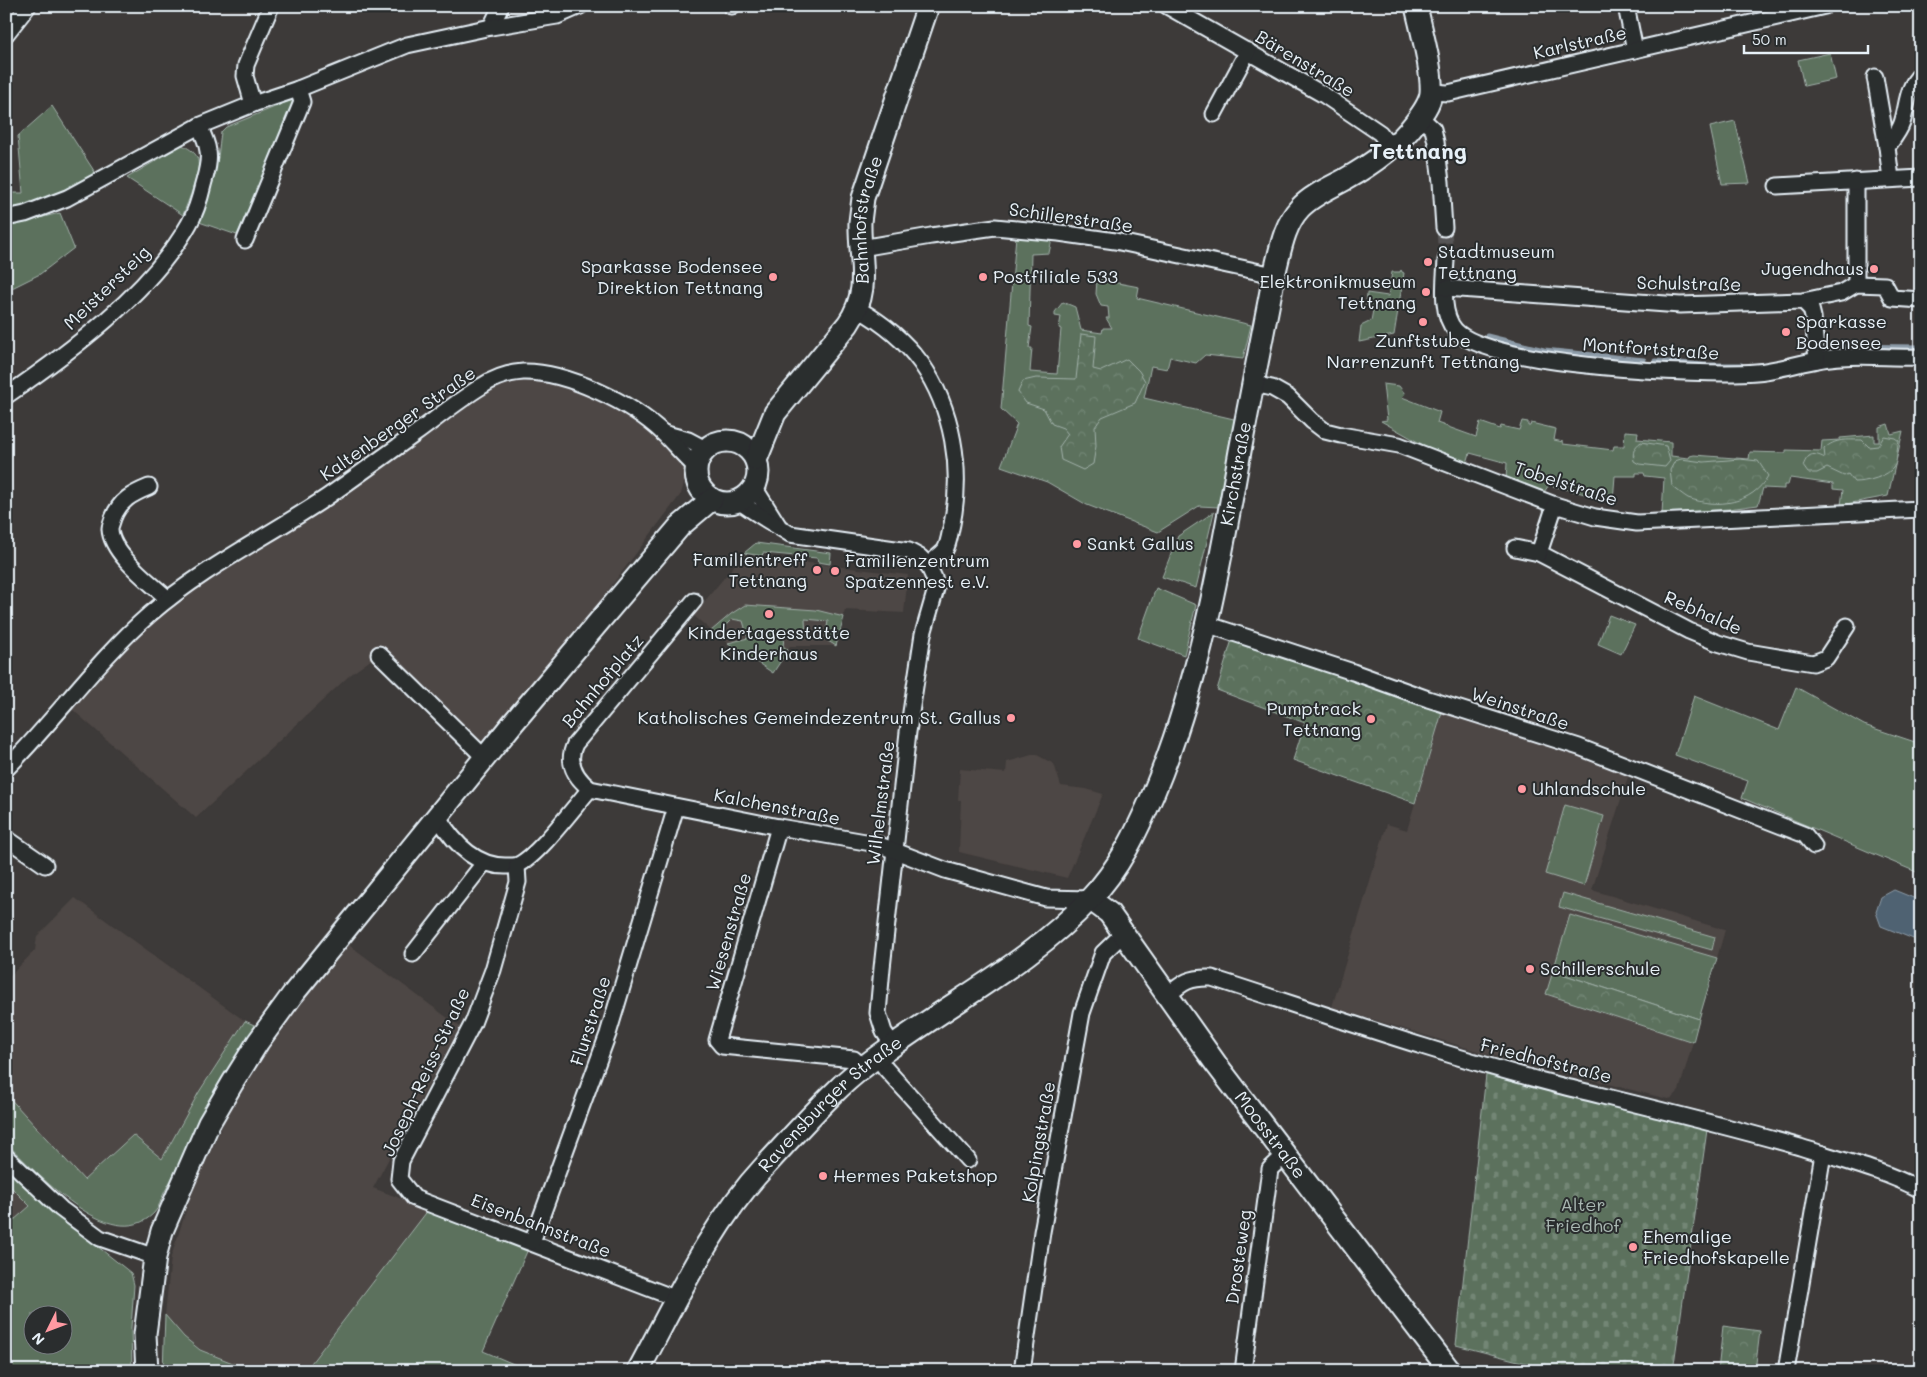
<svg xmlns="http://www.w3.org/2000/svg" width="1927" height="1377" font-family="Mali,sans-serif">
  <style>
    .built { fill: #4d4644 }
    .green { fill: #5b715d; stroke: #a2b1aa; fill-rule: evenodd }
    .forest { fill: url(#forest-crowns); stroke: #a2b1aa }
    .cemetery { fill: url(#cemetery-stones); stroke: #a2b1aa }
    .water { fill: #4f6272; stroke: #8c9ba8 }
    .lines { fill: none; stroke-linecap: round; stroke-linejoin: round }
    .stream { stroke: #8c9ba8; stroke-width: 5 }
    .street-tunnel { stroke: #575556; stroke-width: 15; stroke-dasharray: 15 8; stroke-linecap: butt }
    .street-casing { stroke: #e8f1f8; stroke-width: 19 }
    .secondary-casing { stroke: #e8f1f8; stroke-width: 25 }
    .street { stroke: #2a2d2e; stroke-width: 15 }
    .secondary { stroke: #2a2d2e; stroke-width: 21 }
    .poi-dot { fill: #ff9aa2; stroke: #2a2d2e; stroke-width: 2 }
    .labels { text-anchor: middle; stroke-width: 4; stroke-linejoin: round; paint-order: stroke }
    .street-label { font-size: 18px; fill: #e8f1f8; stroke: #2a2d2e }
    .poi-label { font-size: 18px; fill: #e8f1f8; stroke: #2a2d2e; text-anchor: start }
    .park-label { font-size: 18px; fill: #a9b7b2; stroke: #2a2d2e }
    .district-label { font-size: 22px; font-weight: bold; fill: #e8f1f8; stroke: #2a2d2e }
  </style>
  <defs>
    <pattern id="forest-crowns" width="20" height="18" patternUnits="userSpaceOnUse" patternTransform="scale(1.25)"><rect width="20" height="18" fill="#5b715d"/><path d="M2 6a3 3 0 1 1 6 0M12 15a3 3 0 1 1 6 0" fill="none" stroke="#738675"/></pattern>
    <pattern id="cemetery-stones" width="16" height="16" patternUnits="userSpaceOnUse" patternTransform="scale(1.25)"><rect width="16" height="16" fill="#5b715d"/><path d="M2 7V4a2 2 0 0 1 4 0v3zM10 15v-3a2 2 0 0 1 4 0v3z" fill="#738675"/></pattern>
  </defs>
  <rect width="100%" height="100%" fill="#3d3a39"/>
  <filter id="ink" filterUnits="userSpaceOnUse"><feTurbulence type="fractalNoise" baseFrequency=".02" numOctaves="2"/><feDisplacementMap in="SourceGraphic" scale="10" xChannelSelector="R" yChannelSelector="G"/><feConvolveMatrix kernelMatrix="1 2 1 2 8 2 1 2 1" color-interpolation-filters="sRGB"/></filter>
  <g filter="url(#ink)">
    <g class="built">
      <path d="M 539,373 L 634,412 L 690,462 L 681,494 L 584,622 L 482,745 L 379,654 L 350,675 L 196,818 L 65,703 L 121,640 L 483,385 Z"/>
      <path d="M 743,555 L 908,575 L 904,613 L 845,610 L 836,646 L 790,646 L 773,673 L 714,633 L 693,615 Z"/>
      <path d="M 1443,709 L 1552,745 L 1629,774 L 1592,890 L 1725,930 L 1679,1091 L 1672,1098 L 1668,1099 L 1487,1054 L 1332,1007 L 1387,824 L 1407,830 Z"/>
      <path d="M 1035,754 L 1054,764 L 1061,786 L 1086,789 L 1103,794 L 1067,878 L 959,852 L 961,800 L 958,800 L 960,769 L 1006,773 L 1007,762 Z"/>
      <path d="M 75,898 L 245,1021 L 199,1092 L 162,1159 L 133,1135 L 83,1181 L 6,1094 L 6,977 L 12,974 L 35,950 L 37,936 Z"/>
      <path d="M 348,944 L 460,1027 L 373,1188 L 429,1209 L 305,1371 L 253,1371 L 200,1350 L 184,1337 L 165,1315 L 171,1257 L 193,1189 L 227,1116 L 271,1042 Z"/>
      <path d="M 6,1182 L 30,1206 L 6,1227 Z"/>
    </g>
    <g class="green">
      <path d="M 1830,53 L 1836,79 L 1804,86 L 1798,60 Z"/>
      <path d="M 292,100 L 294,105 L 237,235 L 199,222 L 218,158 L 221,132 L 226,127 Z"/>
      <path d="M 52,106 L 98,177 L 20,209 L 6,211 L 6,193 L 23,193 L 18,136 Z"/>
      <path d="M 1735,121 L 1750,183 L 1722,184 L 1710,127 Z"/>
      <path d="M 182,145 C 188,148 194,151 197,157 C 203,168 187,203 183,215 L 127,178 Z"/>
      <path d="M 60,213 L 74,248 L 40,274 L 6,291 L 6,226 Z"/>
      <path d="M 1016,236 L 1052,239 L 1049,253 L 1031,254 L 1029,326 L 1032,327 L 1029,348 L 1032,348 L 1030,372 L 1057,374 L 1061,329 L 1059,328 L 1061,317 L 1055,316 L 1055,312 L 1063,302 L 1075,307 L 1081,330 L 1102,333 L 1103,328 L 1112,328 L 1106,318 L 1109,318 L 1108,307 L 1101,306 L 1096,294 L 1097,279 L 1139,287 L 1137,298 L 1251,325 L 1243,359 L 1205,355 L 1196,363 L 1170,357 L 1167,369 L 1151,366 L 1144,398 L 1238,420 L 1219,507 L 1199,506 L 1158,532 L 1087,505 L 1047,482 L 1001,466 L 1017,424 L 1001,409 Z"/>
      <path d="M 1401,270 L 1402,272 L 1404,273 L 1394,335 L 1359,342 L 1361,326 L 1371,321 L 1373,310 L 1366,306 L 1367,293 L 1388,296 L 1392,272 L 1400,272 Z"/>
      <path d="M 1383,384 L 1399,386 L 1405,394 L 1402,397 L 1440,412 L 1437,423 L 1476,437 L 1480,422 L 1500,429 L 1501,426 L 1519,430 L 1522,421 L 1528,422 L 1528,426 L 1530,426 L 1531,423 L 1556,429 L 1554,440 L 1563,442 L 1563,444 L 1613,450 L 1614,446 L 1624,446 L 1625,431 L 1638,432 L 1637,439 L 1671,442 L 1671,456 L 1689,458 L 1690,456 L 1694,455 L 1749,459 L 1750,452 L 1786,453 L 1786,450 L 1821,451 L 1822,441 L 1840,440 L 1840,438 L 1874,435 L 1874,442 L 1879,442 L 1879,427 L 1888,424 L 1891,434 L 1903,431 L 1888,496 L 1841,505 L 1843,490 L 1833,489 L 1833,484 L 1790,478 L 1788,485 L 1784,485 L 1784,489 L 1763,488 L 1758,505 L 1728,509 L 1662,514 L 1664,478 L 1645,476 L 1644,473 L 1636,473 L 1636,476 L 1615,476 L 1613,501 L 1549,485 L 1544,492 L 1506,480 L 1507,463 L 1470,453 L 1467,463 L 1425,446 L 1381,421 L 1387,420 Z"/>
      <path d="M 1214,512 L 1196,588 L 1162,577 L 1178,536 Z"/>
      <path d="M 756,543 L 831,553 L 830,564 L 818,562 L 817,558 L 763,553 L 762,556 L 744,553 Z"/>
      <path d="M 1156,588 L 1196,605 L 1184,655 L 1138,638 Z"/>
      <path d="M 745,605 L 816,610 L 844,617 L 836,646 L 825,639 L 828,621 L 805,619 L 806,637 L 799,637 L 797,630 L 785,630 L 783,646 L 788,650 L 773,673 L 728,643 L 748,638 L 743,621 L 732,619 L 716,635 L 711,631 L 731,614 Z"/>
      <path d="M 1609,615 L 1635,625 L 1621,654 L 1598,644 Z"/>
      <path d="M 1796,687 L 1864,725 L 1921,744 L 1921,874 L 1742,798 L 1748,781 L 1675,755 L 1694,696 L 1779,730 Z"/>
      <path d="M 1565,805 L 1604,816 L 1584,886 L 1545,874 Z"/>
      <path d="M 1563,893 L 1715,937 L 1712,950 L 1559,907 Z"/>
      <path d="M 1570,915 L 1717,958 L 1699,1019 L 1553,971 Z"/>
      <path d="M 245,1021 L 259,1027 C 236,1065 210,1102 190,1142 C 182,1159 173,1176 164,1193 C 161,1199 159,1208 154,1213 C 111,1257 35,1170 6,1143 L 6,1094 L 84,1180 L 133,1135 L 162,1159 L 199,1092 Z"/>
      <path d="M 6,1167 L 39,1200 L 131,1273 L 134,1285 L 131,1328 L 132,1371 L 6,1371 L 6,1227 L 30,1206 L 6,1182 ZM 32,1314 L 62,1314 L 62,1344 L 32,1344 Z"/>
      <path d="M 429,1209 L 529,1247 L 483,1351 L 530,1371 L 305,1371 Z"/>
      <path d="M 165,1315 L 184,1337 L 200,1350 L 253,1371 L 163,1371 Z"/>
    </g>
    <g class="forest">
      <path d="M 1081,334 L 1096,336 L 1093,369 L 1101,371 L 1127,359 L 1139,371 L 1145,381 L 1135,403 L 1102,417 L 1095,427 L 1096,446 L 1093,464 L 1083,470 L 1061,460 L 1059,447 L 1068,434 L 1063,428 L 1052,424 L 1044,409 L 1026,403 L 1018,392 L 1023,381 L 1036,378 L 1076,379 Z"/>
      <path d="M 1884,436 L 1895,438 L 1899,441 C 1896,448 1898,458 1895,465 C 1889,477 1866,482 1854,482 L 1848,474 L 1844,476 L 1827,468 L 1817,473 L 1808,473 L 1803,466 C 1808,453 1813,452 1825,458 L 1824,449 C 1835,438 1848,440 1862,440 L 1869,447 L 1878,446 Z"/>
      <path d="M 1641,442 L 1666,446 L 1670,461 L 1665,467 L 1639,464 L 1634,461 C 1632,452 1634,447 1641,442 Z"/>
      <path d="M 1681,459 L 1704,462 L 1740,459 L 1758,461 L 1768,476 C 1752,504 1718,509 1688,498 C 1683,495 1677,490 1672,486 L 1670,470 L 1675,461 Z"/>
      <path d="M 1233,636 L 1443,709 L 1415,803 L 1293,760 L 1305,723 L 1217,690 Z"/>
      <path d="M 1553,971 L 1699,1019 L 1693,1042 L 1546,994 Z"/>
      <path d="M 1723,1326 L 1760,1331 L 1755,1371 L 1718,1371 Z"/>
    </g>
    <path class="cemetery" d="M 1486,1075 L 1707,1130 L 1673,1371 L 1557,1371 L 1456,1345 Z"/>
    <path class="water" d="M 1894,890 L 1921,901 L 1921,942 L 1881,926 L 1876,912 L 1881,897 Z"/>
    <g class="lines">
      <g class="stream">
        <path d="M 1487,336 L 1544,350 L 1644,360"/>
        <path d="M 1827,346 L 1921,347"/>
        <path d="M 1655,361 L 1704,365 L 1741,365"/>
      </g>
      <path class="street-tunnel" d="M 1444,228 L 1446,260"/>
      <defs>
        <g id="street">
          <path d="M 731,6 L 732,6"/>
          <path d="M 1167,6 L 1324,95 L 1380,133 L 1391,148"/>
          <path d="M 1626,6 L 1635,50"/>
          <path d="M 491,27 L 501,6"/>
          <path d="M 6,34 L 28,6"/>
          <path d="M 1875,77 L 1887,147"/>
          <path d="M 1431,92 L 1448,93 L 1825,6"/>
          <path d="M 253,104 L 245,76 L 246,65 L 271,6"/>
          <path d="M 1214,114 L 1248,51"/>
          <path d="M 1420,117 L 1433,129 L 1436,142 L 1441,182 L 1444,228"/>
          <path d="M 1891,179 L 1887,147 C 1893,139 1899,132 1902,123 C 1908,105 1906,88 1921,74"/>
          <path d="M 1856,181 L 1856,284"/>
          <path d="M 1777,186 L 1921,178"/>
          <path d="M 6,218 L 25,214 L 67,198 L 199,126 L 253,104 L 298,89 L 407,45 L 491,27 L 557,16 L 580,6"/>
          <path d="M 245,240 L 302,102 L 298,89"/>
          <path d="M 861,248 L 931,236 L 995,227 L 1059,233 L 1115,241 L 1274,275"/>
          <path d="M 1446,260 C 1445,281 1440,313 1455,330 C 1489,367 1702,376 1756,372 C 1784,370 1812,358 1841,357 C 1868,355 1894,358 1921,357"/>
          <path d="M 1446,288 L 1680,305 L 1803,301 L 1841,293 L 1856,284 L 1885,285 L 1892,298 L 1921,300"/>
          <path d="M 1803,301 L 1811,309 L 1813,317 L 1817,360"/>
          <path d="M 858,309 C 881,322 905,341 921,363 C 953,409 963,469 952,524 C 950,532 949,543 945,550 C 941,555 933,560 928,565"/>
          <path d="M 1253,384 L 1272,388 L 1288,397 L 1312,421 L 1325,431 L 1341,435 L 1399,445 L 1555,505 L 1595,517 L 1637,523 L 1921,509"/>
          <path d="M 6,396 C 70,352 151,292 189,224 C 196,212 200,198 203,185 C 206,174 210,162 208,151 C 207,142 203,134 199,126"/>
          <path d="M 663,433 L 688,440 L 705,449"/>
          <path d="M 149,487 C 132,494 120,500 113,518 C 112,522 110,526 110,529 C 111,554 151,583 168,599"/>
          <path d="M 754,487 L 778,525"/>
          <path d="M 739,501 C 755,514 773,523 790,534 L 909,551 L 920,557 L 928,565 L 934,578 L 936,589 L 923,634 L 908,732 L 882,968 L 878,1013 L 884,1032 L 893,1045"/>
          <path d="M 1555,505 L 1539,553 L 1689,631 L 1718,643 L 1748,652 L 1813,663 L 1826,658 L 1847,626"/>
          <path d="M 1515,548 L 1539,553"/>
          <path d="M 694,601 L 575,744 C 566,762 575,777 590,789 L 779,827 L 877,844 L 945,870 L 1046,898 L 1090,899"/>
          <path d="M 1206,624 L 1353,672 L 1428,699 L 1579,747 L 1805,835 L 1814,846"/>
          <path d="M 379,654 L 485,758"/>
          <path d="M 6,769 C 56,719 97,660 150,614 C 204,567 269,536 327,497 C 357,476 386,455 415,434 C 437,418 459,400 482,386 C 494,378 508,373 523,372 C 566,371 632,403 663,433 C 674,444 684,456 696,467"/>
          <path d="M 438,817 C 453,842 476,867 507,866 C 510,866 515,866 518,865 C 539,855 573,808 590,789"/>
          <path d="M 779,827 L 717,1040 L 722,1046 L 854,1059 L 863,1067"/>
          <path d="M 6,838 L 45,865"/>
          <path d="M 517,866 L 518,882 L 493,970 L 473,1023 L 401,1161 L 399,1179 L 414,1198 L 677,1299"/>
          <path d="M 413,954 L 484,863"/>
          <path d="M 1167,996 C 1183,982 1190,977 1212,978 C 1327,1015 1441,1055 1558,1085 C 1639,1105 1720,1124 1800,1147 C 1841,1160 1883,1170 1921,1190"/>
          <path d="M 877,1057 L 886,1069 L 968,1160"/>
          <path d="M 6,1157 L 61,1209 L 100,1238 L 155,1257"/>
          <path d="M 532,1242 L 608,1034 L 676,807"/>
          <path d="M 1022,1371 L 1042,1232 L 1082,1013 L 1103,953 L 1124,933"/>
          <path d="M 1243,1371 L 1270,1169 L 1285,1155"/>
          <path d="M 1786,1371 L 1823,1154"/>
        </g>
        <g id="secondary">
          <circle cx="727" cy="472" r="31"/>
          <path id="s1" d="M 756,460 L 775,413 L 848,324 C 872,289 859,261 860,222 C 861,214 862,206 863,198 L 928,6"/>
          <path id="s2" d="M 1090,899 L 1109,913 L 1216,1064 L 1450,1371"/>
          <path d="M 147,1371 L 145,1334 L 155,1257 L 162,1231 L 209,1123 L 233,1082 L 258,1042 L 293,994 L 513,723 L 680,526 L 712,499"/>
          <path id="s3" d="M 638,1371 C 676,1301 710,1225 765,1166 C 788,1141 811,1115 836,1091 C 852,1075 872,1060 891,1047 C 958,998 1033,960 1090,899 C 1120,868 1137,831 1154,792 C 1199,684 1220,566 1240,451 C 1251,393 1263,334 1274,275 C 1280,253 1283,226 1300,208 C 1311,196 1329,188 1344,180 C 1371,165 1397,147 1415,123 C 1422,114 1430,104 1431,93 C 1433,71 1421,29 1416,6"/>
        </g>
      </defs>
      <use href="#street" class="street-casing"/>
      <use href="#secondary" class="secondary-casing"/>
      <use href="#street" class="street"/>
      <use href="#secondary" class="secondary"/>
    </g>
  </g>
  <g class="poi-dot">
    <circle cx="1428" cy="262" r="5"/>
    <circle cx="1874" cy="269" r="5"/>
    <circle cx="773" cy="277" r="5"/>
    <circle cx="983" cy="277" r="5"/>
    <circle cx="1426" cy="292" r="5"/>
    <circle cx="1423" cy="322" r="5"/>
    <circle cx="1786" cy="332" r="5"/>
    <circle cx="1077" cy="544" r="5"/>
    <circle cx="817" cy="570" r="5"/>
    <circle cx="835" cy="571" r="5"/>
    <circle cx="769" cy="614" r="5"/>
    <circle cx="1011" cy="718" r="5"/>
    <circle cx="1371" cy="719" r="5"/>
    <circle cx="1522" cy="789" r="5"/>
    <circle cx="1530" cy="969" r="5"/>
    <circle cx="823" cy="1176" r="5"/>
    <circle cx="1633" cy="1247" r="5"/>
  </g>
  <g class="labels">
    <g class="street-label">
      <text transform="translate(1580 43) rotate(-13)" y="6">Karlstraße</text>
      <text transform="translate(1305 64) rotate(31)" y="6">Bärenstraße</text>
      <text transform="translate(1071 218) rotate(8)" y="6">Schillerstraße</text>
      <text dy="6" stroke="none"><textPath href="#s1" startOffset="274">Bahnhofstraße</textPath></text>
      <text transform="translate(1689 284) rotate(1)" y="6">Schulstraße</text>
      <text transform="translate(107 288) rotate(-44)" y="6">Meistersteig</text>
      <text transform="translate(1651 349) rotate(4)" y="6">Montfortstraße</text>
      <text transform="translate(398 424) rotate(-35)" y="6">Kaltenberger Straße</text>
      <text dy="6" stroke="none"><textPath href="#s3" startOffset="1119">Kirchstraße</textPath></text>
      <text transform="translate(1566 484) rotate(18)" y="6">Tobelstraße</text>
      <text transform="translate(1703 613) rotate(24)" y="6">Rebhalde</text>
      <text transform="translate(603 681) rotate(-50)" y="6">Bahnhofplatz</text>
      <text transform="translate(1520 709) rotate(18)" y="6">Weinstraße</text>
      <text transform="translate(881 803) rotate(-83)" y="6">Wilhelmstraße</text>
      <text transform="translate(777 807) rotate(11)" y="6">Kalchenstraße</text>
      <text transform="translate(729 932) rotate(-74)" y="6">Wiesenstraße</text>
      <text transform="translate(591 1021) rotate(-72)" y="6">Flurstraße</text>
      <text transform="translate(1546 1061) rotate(14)" y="6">Friedhofstraße</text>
      <text transform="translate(426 1072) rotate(-65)" y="6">Joseph-Reiss-Straße</text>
      <text dy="6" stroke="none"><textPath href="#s3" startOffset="332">Ravensburger Straße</textPath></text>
      <text dy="6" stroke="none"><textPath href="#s2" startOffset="298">Moosstraße</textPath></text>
      <text transform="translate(1039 1142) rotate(-80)" y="6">Kolpingstraße</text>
      <text transform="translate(541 1226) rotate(21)" y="6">Eisenbahnstraße</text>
      <text transform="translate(1239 1257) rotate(-82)" y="6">Drosteweg</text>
    </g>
    <g class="poi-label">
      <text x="1438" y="258">Stadtmuseum<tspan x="1438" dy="21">Tettnang</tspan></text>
      <text x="763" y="273" text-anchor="end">Sparkasse Bodensee<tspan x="763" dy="21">Direktion Tettnang</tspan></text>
      <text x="1864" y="275" text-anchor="end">Jugendhaus</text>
      <text x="993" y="283">Postfiliale 533</text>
      <text x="1416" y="288" text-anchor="end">Elektronikmuseum<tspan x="1416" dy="21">Tettnang</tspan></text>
      <text x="1796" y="328">Sparkasse<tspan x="1796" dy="21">Bodensee</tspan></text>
      <text x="1423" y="347" text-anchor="middle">Zunftstube<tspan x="1423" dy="21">Narrenzunft Tettnang</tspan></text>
      <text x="1087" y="550">Sankt Gallus</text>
      <text x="807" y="566" text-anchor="end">Familientreff<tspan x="807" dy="21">Tettnang</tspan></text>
      <text x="845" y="567">Familienzentrum<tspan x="845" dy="21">Spatzennest e.V.</tspan></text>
      <text x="769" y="639" text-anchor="middle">Kindertagesstätte<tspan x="769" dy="21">Kinderhaus</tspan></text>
      <text x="1361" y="715" text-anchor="end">Pumptrack<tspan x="1361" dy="21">Tettnang</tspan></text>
      <text x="1001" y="724" text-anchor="end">Katholisches Gemeindezentrum St. Gallus</text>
      <text x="1532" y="795">Uhlandschule</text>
      <text x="1540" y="975">Schillerschule</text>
      <text x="833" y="1182">Hermes Paketshop</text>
      <text x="1643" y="1243">Ehemalige<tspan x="1643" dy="21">Friedhofskapelle</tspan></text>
    </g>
    <g class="park-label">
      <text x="1583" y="1211">Alter<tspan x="1583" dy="21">Friedhof</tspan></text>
    </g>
    <g class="district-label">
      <text x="1418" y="159">Tettnang</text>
    </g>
  </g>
  <rect width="1927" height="1377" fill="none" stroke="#2a2d2e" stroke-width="25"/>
  <rect x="12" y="12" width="1902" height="1352" fill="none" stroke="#e8f1f8" stroke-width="2" filter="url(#ink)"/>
  <g transform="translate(48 1330) rotate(228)"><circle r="24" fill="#2a2d2e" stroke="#767b7f"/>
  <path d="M0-4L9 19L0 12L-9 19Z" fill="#ff9aa2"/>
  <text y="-8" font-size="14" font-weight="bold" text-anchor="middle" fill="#e8f1f8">N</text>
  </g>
  <path d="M1744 45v8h124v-8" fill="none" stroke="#e8f1f8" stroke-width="2.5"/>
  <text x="1752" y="45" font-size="15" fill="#e8f1f8" stroke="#2a2d2e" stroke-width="4" paint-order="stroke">50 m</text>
</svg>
